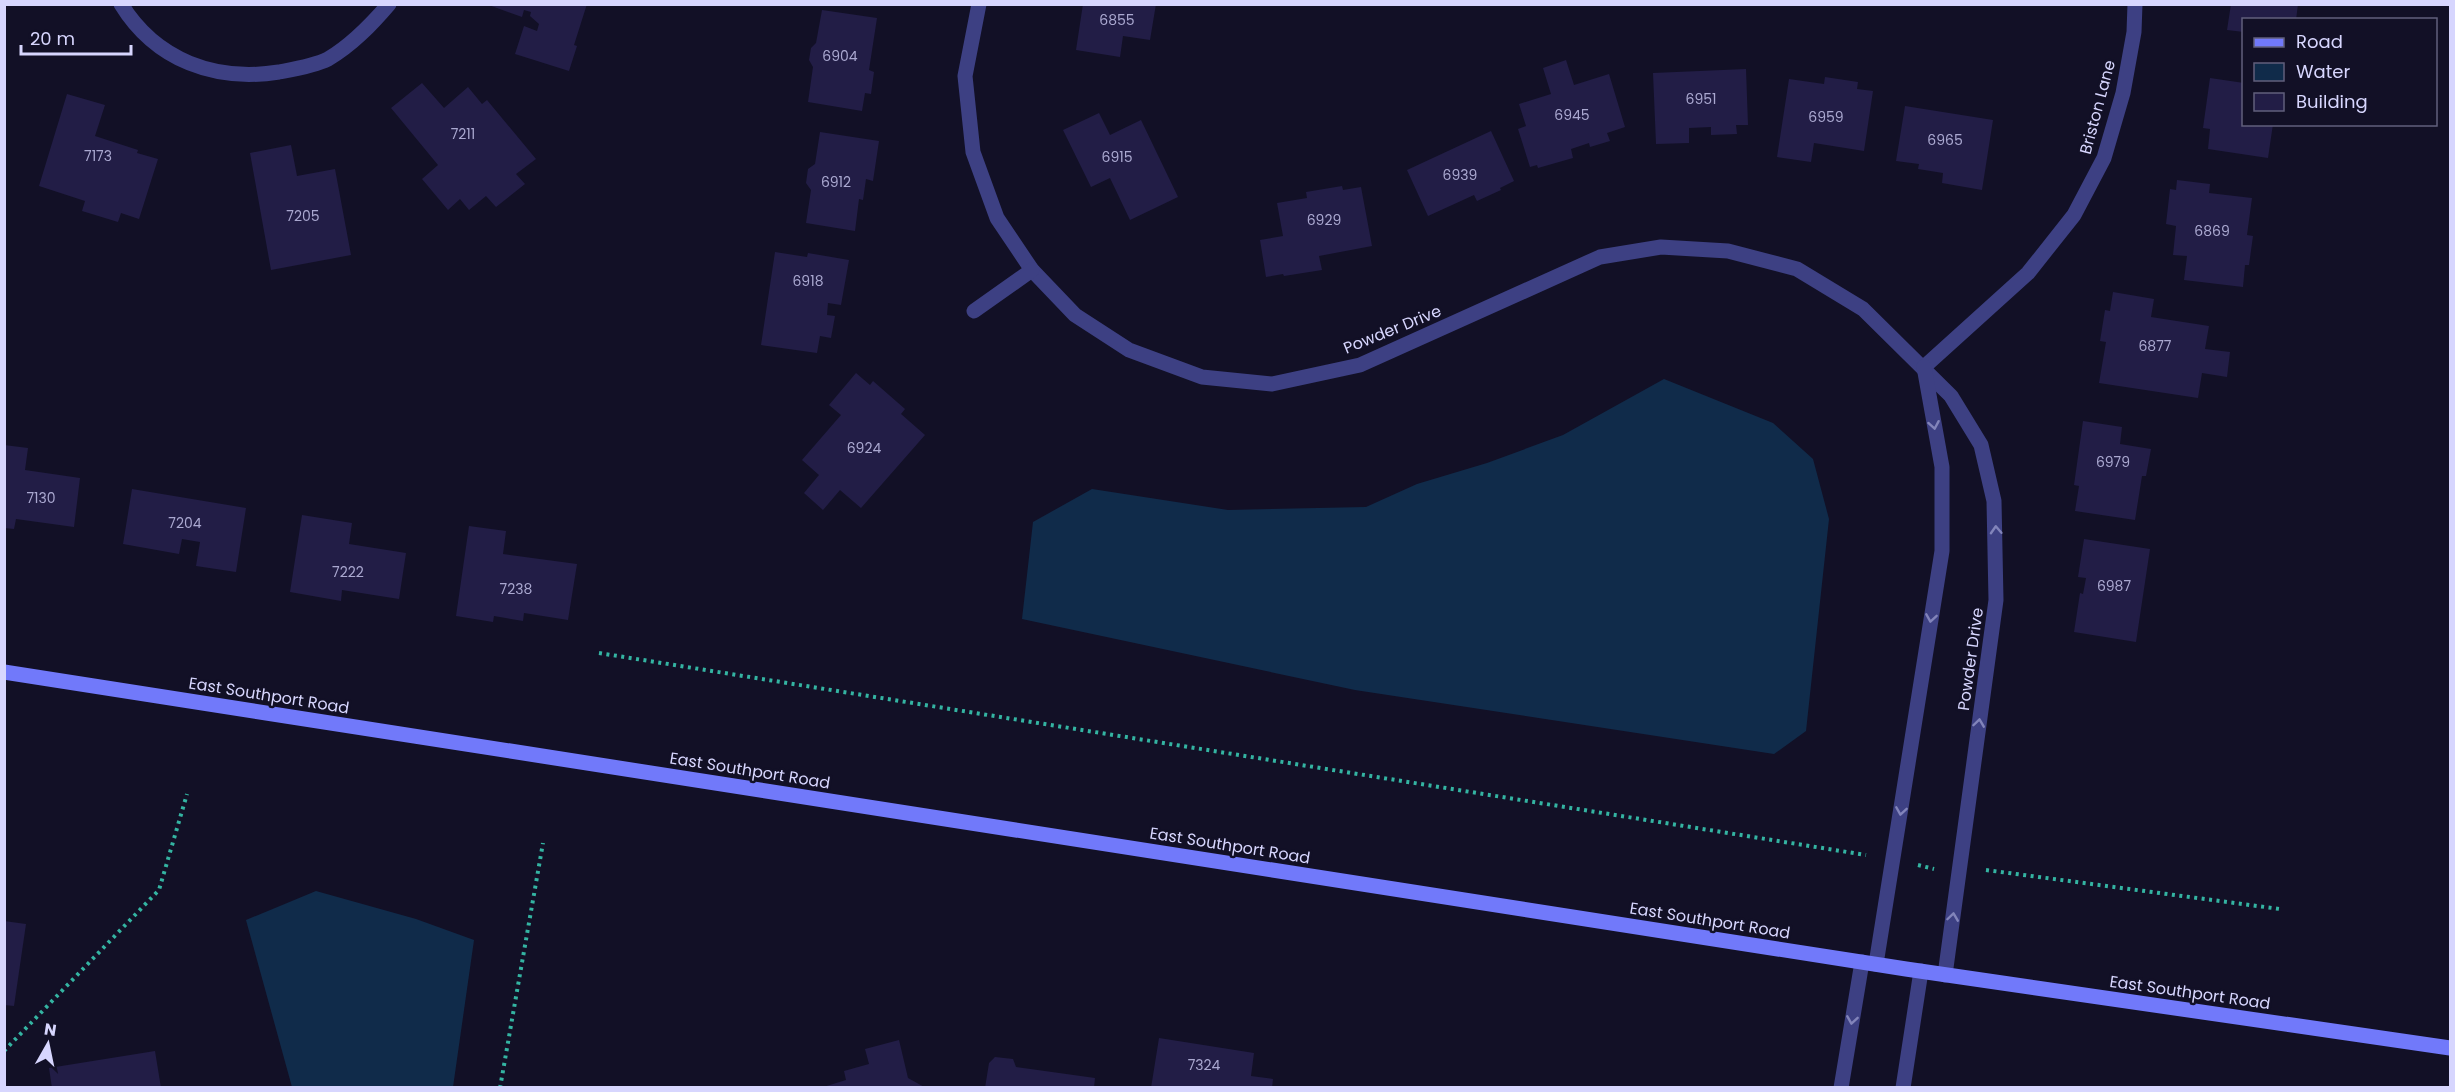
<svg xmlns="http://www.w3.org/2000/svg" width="2455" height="1092" font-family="Poppins,sans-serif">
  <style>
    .water { fill: #102b4a }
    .building { fill: #221d46 }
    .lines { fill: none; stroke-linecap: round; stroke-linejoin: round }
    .path { stroke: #34b4a2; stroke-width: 4; stroke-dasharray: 3 4.5; stroke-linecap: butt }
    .minor { stroke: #3d4083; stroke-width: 15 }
    .secondary { stroke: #7179fa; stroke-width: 15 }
    .oneway { stroke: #8284ba }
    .labels { text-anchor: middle; stroke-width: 5; stroke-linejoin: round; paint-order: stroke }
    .number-label { font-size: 14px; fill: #aaa8d0 }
    .street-label { font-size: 16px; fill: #d7d6fe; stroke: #121026 }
  </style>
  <rect width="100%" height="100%" fill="#121026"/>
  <g class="water">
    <path d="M 1664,379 L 1773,423 L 1813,459 L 1829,519 L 1806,731 L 1774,754 L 1355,690 L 1022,619 L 1033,522 L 1092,489 L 1228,510 L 1366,507 L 1417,484 L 1487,463 L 1563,435 Z"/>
    <path d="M 316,891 L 416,919 L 474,940 L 453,1087 L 292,1087 L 246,920 Z"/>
  </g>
  <g class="building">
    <path d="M 486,4 L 587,4 L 574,45 L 577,46 L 569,71 L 515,54 L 524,26 L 537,31 L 539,24 L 530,16 L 531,12 L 524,10 L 522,17 Z"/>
    <path d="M 1083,4 L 1156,4 L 1150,40 L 1123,36 L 1120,57 L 1076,50 Z"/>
    <path d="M 2231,4 L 2298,4 L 2296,20 L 2244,20 L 2244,32 L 2227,30 Z"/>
    <path d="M 822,10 L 877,18 L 869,70 L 874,72 L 871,94 L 865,93 L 862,111 L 808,102 L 813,67 L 809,60 L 811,48 L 816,43 Z"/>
    <path d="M 1566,60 L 1574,85 L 1609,74 L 1625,127 L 1607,133 L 1610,141 L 1590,147 L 1589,143 L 1571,149 L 1573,158 L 1538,168 L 1537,165 L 1530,167 L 1518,129 L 1526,126 L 1519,104 L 1551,94 L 1543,68 Z"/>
    <path d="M 1746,69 L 1748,125 L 1736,125 L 1737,134 L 1711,135 L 1711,127 L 1689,128 L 1689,143 L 1656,144 L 1653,73 Z"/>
    <path d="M 1825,77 L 1858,82 L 1857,89 L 1873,91 L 1864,151 L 1814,143 L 1811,162 L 1777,157 L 1789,79 L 1824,84 Z"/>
    <path d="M 2210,78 L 2244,83 L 2244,124 L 2273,124 L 2268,158 L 2208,149 L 2210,129 L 2203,128 Z"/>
    <path d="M 422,83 L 444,108 L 468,87 L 482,104 L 487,100 L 536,159 L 516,174 L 525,184 L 496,207 L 486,196 L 469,210 L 460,199 L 448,210 L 422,179 L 438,165 L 391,108 Z"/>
    <path d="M 67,94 L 105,105 L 95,136 L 138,150 L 137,153 L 158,159 L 139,219 L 121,213 L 118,222 L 82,211 L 85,201 L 39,186 Z"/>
    <path d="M 1905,106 L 1993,120 L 1982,190 L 1942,183 L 1943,173 L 1918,169 L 1919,164 L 1896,161 Z"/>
    <path d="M 1099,113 L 1110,135 L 1141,120 L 1178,197 L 1130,220 L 1110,178 L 1091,187 L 1063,130 Z"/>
    <path d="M 1491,131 L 1514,181 L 1500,188 L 1501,190 L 1477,201 L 1474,195 L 1428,216 L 1407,170 Z"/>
    <path d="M 820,132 L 879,141 L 873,181 L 866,179 L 863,200 L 859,199 L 855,231 L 806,223 L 811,190 L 806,183 L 808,169 L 815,164 Z"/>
    <path d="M 291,145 L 297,176 L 335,169 L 351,255 L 271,270 L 250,153 Z"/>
    <path d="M 2177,180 L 2210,184 L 2209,193 L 2252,198 L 2247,235 L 2253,236 L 2249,265 L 2245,265 L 2243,287 L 2184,280 L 2187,256 L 2173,255 L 2176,226 L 2166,224 L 2170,189 L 2176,190 Z"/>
    <path d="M 1342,186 L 1343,190 L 1361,187 L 1372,246 L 1319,256 L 1322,270 L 1284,276 L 1283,274 L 1266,277 L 1260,240 L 1283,236 L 1277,203 L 1307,198 L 1306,192 Z"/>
    <path d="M 775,252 L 807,257 L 808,253 L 849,260 L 841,305 L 828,303 L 827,315 L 835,316 L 831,338 L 820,336 L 817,353 L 761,345 Z"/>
    <path d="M 2113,292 L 2154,299 L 2151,317 L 2209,326 L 2205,349 L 2230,352 L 2227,377 L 2202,373 L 2198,398 L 2099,383 L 2106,342 L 2100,341 L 2105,310 L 2110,311 Z"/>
    <path d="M 856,373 L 870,385 L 873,381 L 905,409 L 901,414 L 925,435 L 861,508 L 840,490 L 823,510 L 804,493 L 819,475 L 802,460 L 841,415 L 829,405 Z"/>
    <path d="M 2083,421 L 2122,427 L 2120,444 L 2151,449 L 2146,476 L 2142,476 L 2135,520 L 2075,511 L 2079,486 L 2074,485 Z"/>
    <path d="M 4,445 L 28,448 L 25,470 L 80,478 L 74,527 L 16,519 L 14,529 L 4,528 Z"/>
    <path d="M 132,489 L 246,508 L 236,572 L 196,566 L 200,542 L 182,539 L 179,554 L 123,544 Z"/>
    <path d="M 302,515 L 352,523 L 349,544 L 406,553 L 399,599 L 342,590 L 341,601 L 290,592 Z"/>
    <path d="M 469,526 L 506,531 L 503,554 L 577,564 L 568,620 L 524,613 L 523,621 L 494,616 L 493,622 L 456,616 Z"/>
    <path d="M 2084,539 L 2150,549 L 2136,642 L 2074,632 L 2080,593 L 2083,594 L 2086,578 L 2078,577 Z"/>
    <path d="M 4,921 L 26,924 L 14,1006 L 4,1005 Z"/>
    <path d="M 1159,1038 L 1254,1053 L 1251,1076 L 1273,1079 L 1272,1088 L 1151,1088 Z"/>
    <path d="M 899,1040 L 908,1078 L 926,1088 L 820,1088 L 846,1080 L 844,1071 L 869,1064 L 865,1049 Z"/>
    <path d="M 155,1051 L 161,1088 L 52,1088 L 49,1068 Z"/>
    <path d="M 995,1057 L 1013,1059 L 1016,1067 L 1095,1078 L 1094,1088 L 985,1088 L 989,1063 Z"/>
  </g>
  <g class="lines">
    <g class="path">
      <path d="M 599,653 L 1866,855"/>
      <path d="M 1918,865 L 1934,869"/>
      <path d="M 1986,870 L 2280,909"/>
      <path d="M 4,1051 L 159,890 L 187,794"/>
      <path d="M 500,1088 L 543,843"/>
    </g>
    <g class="minor">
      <path d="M 121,4 C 156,61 216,82 279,72 C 295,69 314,66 328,59 C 352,45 371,25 389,4"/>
      <path d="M 979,4 L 965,76 L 973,152 L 997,218 L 1032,270 L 1075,315 L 1129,350 L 1202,377 L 1272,384 L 1360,365 L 1600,257 L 1661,247 L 1728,251 L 1797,269 L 1863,309 L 1951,396 L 1981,445 L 1994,501 L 1996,600 L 1945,975"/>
      <path d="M 974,311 L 1032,270"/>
      <path d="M 1924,367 L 2028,273 L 2074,215 L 2104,158 L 2123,93 L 2134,32 L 2135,4"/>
      <path d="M 1876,964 L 1942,551 L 1942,467 L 1924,367"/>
      <path d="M 1841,1088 L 1862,962"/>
      <path d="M 1903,1088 L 1921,971"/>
    </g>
    <path class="secondary" d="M 4,672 L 1906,969 L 2450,1048"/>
  </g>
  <defs><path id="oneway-chevron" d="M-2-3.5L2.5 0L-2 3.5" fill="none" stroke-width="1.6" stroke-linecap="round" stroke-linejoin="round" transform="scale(1.5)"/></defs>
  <g class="oneway">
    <use href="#oneway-chevron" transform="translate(1934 425) rotate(80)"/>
    <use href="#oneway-chevron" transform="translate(1996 530) rotate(-93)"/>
    <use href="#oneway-chevron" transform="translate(1931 618) rotate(99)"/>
    <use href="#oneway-chevron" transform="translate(1979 723) rotate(-82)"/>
    <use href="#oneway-chevron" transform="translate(1901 811) rotate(99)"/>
    <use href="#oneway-chevron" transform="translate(1953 917) rotate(-82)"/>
    <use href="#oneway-chevron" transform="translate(1852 1020) rotate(99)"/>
  </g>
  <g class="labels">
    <g class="number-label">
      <text x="1117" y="25">6855</text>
      <text x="840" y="61">6904</text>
      <text x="1701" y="104">6951</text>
      <text x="1572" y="120">6945</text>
      <text x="1826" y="122">6959</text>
      <text x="463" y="139">7211</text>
      <text x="1945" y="145">6965</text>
      <text x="98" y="161">7173</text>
      <text x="1117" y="162">6915</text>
      <text x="1460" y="180">6939</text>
      <text x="836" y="187">6912</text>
      <text x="303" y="221">7205</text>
      <text x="1324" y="225">6929</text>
      <text x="2212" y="236">6869</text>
      <text x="808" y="286">6918</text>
      <text x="2155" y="351">6877</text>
      <text x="864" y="453">6924</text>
      <text x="2113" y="467">6979</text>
      <text x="41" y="503">7130</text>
      <text x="185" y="528">7204</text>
      <text x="348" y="577">7222</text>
      <text x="2114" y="591">6987</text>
      <text x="516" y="594">7238</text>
      <text x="1204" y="1070">7324</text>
    </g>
    <g class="street-label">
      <text transform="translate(2097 107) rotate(-75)" y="6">Briston Lane</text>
      <text transform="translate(1392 329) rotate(-22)" y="6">Powder Drive</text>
      <text transform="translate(1970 659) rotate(-82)" y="6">Powder Drive</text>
      <text transform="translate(269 695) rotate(9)" y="6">East Southport Road</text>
      <text transform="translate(750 770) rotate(9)" y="6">East Southport Road</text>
      <text transform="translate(1230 845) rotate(9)" y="6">East Southport Road</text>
      <text transform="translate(1710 920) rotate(9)" y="6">East Southport Road</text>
      <text transform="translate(2190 992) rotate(8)" y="6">East Southport Road</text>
    </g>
  </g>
  <rect width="2455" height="1092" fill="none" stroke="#d7d6fe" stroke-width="12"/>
  <rect x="2242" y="18" width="195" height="108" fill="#121026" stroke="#615f7c" stroke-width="1.5"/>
  <rect x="2254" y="38" width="30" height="9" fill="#7179fa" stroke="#615f7c" stroke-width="1.5"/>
  <text x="2296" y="48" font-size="18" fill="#d7d6fe">Road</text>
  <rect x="2254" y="63" width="30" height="18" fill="#102b4a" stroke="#615f7c" stroke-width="1.5"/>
  <text x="2296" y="78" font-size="18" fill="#d7d6fe">Water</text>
  <rect x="2254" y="93" width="30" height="18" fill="#221d46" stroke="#615f7c" stroke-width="1.5"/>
  <text x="2296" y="108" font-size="18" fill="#d7d6fe">Building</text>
  <g transform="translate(48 1044) rotate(9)" stroke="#121026" stroke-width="4.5" paint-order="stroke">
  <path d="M0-4.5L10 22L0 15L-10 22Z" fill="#d7d6fe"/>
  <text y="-9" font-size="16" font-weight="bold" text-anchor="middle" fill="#d7d6fe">N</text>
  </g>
  <path d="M21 45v9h110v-9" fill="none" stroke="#d7d6fe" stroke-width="3"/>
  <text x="30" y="45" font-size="18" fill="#d7d6fe" stroke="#121026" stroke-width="4.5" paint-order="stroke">20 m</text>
</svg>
